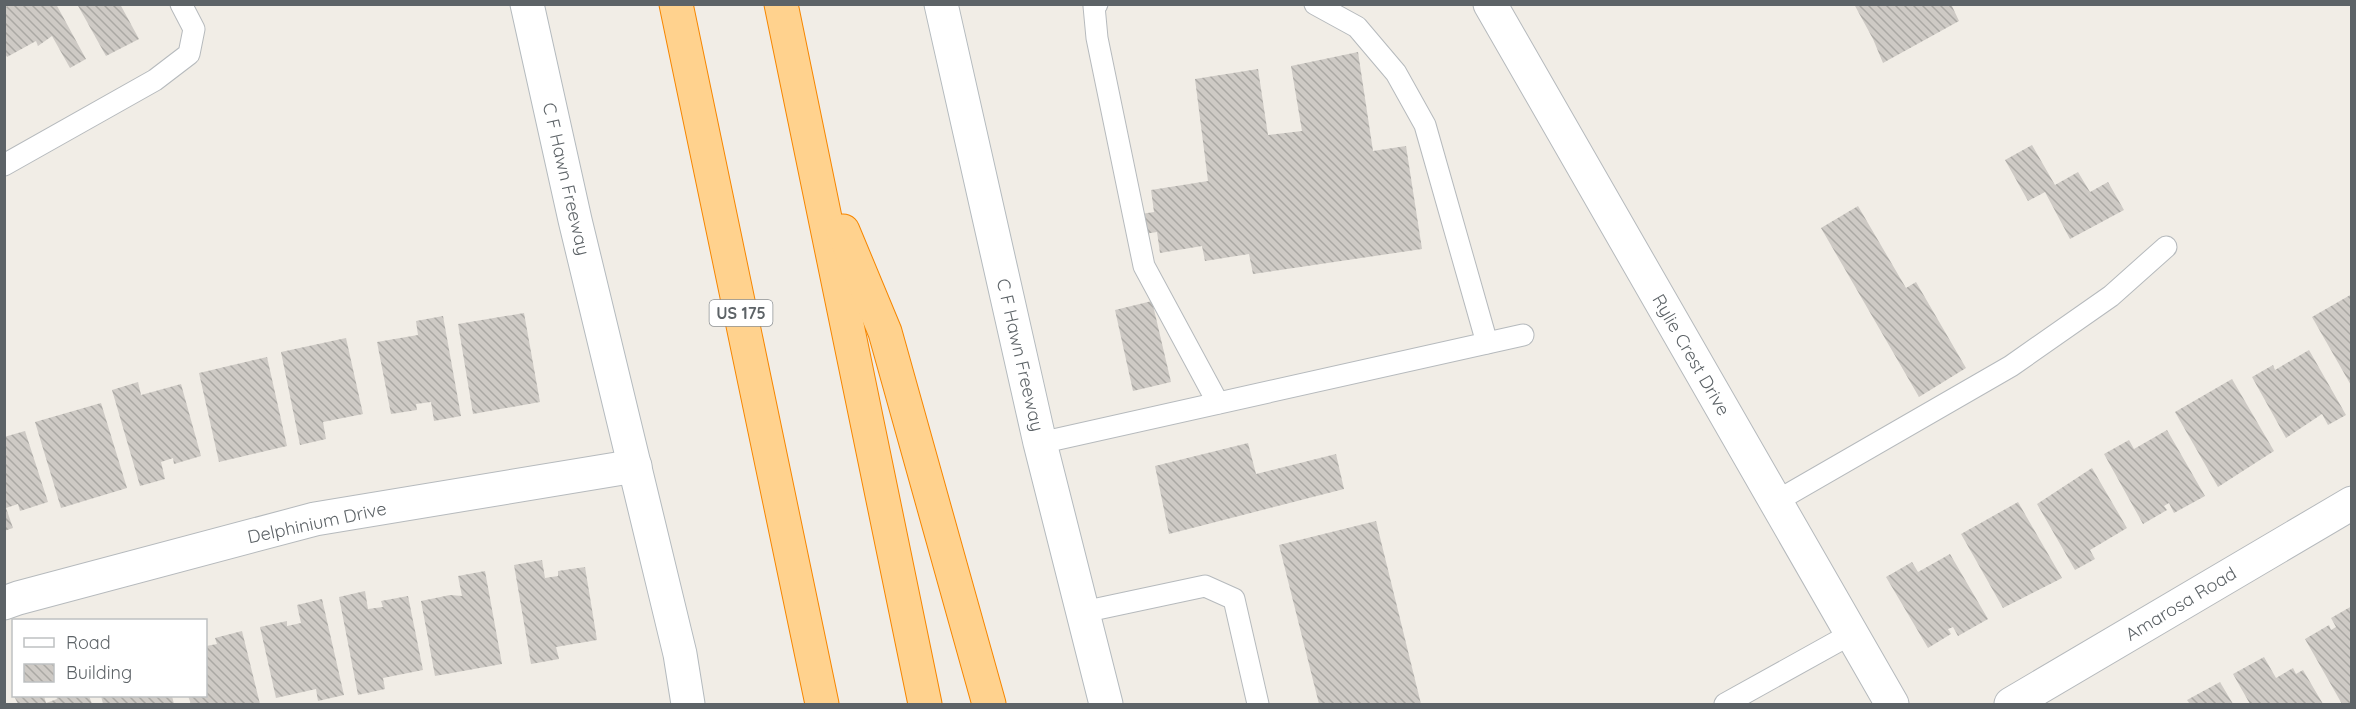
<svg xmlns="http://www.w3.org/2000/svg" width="2356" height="709" font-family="Quicksand,sans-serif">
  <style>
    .building { fill: url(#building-back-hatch) }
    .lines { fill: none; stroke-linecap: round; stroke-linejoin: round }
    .service-casing { stroke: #b6babd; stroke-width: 23 }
    .minor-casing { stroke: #b6babd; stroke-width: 35 }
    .secondary-casing { stroke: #b4babe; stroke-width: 35 }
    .motorway-casing { stroke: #f68600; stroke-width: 35 }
    .service { stroke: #fff; stroke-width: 21 }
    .minor { stroke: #fff; stroke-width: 33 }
    .secondary { stroke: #fff; stroke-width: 33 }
    .motorway { stroke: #ffd28e; stroke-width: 33 }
    .labels { text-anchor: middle; stroke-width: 5; stroke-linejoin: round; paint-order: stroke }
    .shield { fill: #fff; stroke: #8e9295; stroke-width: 1.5 }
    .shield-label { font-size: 16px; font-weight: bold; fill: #5d6367 }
    .street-label { font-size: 18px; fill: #5d6367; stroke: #fff }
  </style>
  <defs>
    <pattern id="building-back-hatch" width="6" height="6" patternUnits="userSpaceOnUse" patternTransform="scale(1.5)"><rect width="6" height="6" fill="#cecac5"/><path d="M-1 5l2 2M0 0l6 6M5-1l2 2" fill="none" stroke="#aaa8a4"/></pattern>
  </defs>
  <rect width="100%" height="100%" fill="#f1ede6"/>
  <g class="building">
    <path d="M 10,4 L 56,4 L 86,59 L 70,68 L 52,36 L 38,46 L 36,41 L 7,57 L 4,52 L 4,8 Z"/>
    <path d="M 77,4 L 120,4 L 139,39 L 106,56 Z"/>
    <path d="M 1854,4 L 1951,4 L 1959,21 L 1883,63 L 1873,39 Z"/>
    <path d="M 1358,52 L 1373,151 L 1406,146 L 1422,249 L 1253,274 L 1249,254 L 1205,261 L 1202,246 L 1160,253 L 1157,232 L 1144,234 L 1141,214 L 1154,212 L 1151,190 L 1208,181 L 1195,79 L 1258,69 L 1268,135 L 1302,131 L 1291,66 Z"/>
    <path d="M 2032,145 L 2055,185 L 2078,172 L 2090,192 L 2108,182 L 2124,210 L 2070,239 L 2045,192 L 2028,201 L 2005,160 Z"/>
    <path d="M 1858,206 L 1906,288 L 1916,282 L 1966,368 L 1919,397 L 1821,228 Z"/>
    <path d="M 2352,294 L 2352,387 L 2312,317 Z"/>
    <path d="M 1152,301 L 1171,382 L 1133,391 L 1115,310 Z"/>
    <path d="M 524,313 L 540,402 L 473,414 L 458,324 Z"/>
    <path d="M 443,316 L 461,416 L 434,421 L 431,402 L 416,404 L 417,410 L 391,414 L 377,342 L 418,335 L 416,321 Z"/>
    <path d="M 346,338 L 363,414 L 323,422 L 326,439 L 300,445 L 281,352 Z"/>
    <path d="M 2309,350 L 2346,415 L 2328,425 L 2322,414 L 2286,438 L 2252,377 L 2273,365 L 2275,370 Z"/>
    <path d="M 267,357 L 287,446 L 219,462 L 199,373 Z"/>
    <path d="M 2232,379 L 2274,451 L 2218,487 L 2175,412 Z"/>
    <path d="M 138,382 L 141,395 L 181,384 L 201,456 L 174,464 L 173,458 L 161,462 L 165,479 L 140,486 L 112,390 Z"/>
    <path d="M 101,403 L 127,488 L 61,508 L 35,422 Z"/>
    <path d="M 2167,430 L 2205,496 L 2174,513 L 2169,503 L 2164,506 L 2167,510 L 2143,524 L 2104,454 L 2129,440 L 2134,449 Z"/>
    <path d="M 25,431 L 48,502 L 20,511 L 18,504 L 6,508 L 13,528 L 4,531 L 4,437 Z"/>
    <path d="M 1248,443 L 1256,474 L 1336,454 L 1344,489 L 1169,534 L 1155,466 Z"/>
    <path d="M 2092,468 L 2127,528 L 2090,550 L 2095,559 L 2075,570 L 2037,504 Z"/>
    <path d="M 2018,502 L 2062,578 L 2003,608 L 1961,534 Z"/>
    <path d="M 1376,521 L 1421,704 L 1319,704 L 1279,545 Z"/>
    <path d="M 1950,554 L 1988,619 L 1958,636 L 1953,627 L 1948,629 L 1951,634 L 1928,648 L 1886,577 L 1912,562 L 1918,572 Z"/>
    <path d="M 542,560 L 545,578 L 558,576 L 558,571 L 585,567 L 597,640 L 556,647 L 559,659 L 531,664 L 514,565 Z"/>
    <path d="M 485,571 L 502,664 L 435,676 L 421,601 L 450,595 L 462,596 L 458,576 Z"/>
    <path d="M 365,591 L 368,609 L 383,607 L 381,601 L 408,596 L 423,670 L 383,678 L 385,689 L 358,695 L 339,597 Z"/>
    <path d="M 322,599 L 344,695 L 318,701 L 316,689 L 276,698 L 260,627 L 287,621 L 287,626 L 301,623 L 297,605 Z"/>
    <path d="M 2352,606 L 2352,704 L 2342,704 L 2305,639 L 2329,625 L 2331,630 L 2336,627 L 2331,618 Z"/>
    <path d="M 242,631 L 260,704 L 191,704 L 188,696 L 206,696 L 206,646 L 217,644 L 215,638 Z"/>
    <path d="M 2264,657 L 2276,678 L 2293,668 L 2296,674 L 2303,670 L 2323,704 L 2250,704 L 2233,674 Z"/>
    <path d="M 2220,682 L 2233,704 L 2190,704 L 2187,700 Z"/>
    <path d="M 14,696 L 44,696 L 46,703 L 57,699 L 56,696 L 89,696 L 92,704 L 18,704 Z"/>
    <path d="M 101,696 L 172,696 L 174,704 L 103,704 Z"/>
  </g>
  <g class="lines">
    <defs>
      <g id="service">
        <path d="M 1097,4 L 1094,6 L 1097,38 L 1144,266 L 1218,403"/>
        <path d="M 1315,4 L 1357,27 L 1396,73 L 1425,125 L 1487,343"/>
        <path d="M 4,165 L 155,80 L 189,54 L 194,29 L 181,4"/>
        <path d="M 1040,443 L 1523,335"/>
        <path d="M 1775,502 L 2011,366 L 2111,296 L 2166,247"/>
        <path d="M 1083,612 L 1205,586 L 1234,599 L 1258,704"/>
        <path d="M 1725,704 L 1851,634"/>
      </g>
      <g id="minor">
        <path d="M 1490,4 L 1892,704"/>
        <path d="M 4,603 L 18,598 L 315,519 L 635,466"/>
        <path d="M 2011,704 L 2352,503"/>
      </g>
      <g id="secondary">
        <path d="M 527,4 L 575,220 L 680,654 L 688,704"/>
        <path d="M 941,4 L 1040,443 L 1106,704"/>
      </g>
      <g id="motorway">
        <path d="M 676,4 L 822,704"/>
        <path d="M 781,4 L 925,704"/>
        <path d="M 843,231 L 885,332 L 989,704"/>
      </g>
    </defs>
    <use href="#service" class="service-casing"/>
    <use href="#minor" class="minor-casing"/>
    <use href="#secondary" class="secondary-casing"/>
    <use href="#motorway" class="motorway-casing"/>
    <use href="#service" class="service"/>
    <use href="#minor" class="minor"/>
    <use href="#secondary" class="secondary"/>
    <use href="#motorway" class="motorway"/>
  </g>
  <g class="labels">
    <rect class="shield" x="709.5" y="300" width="63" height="26" rx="4.5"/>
    <g class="shield-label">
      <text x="741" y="319">US 175</text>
    </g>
    <g class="street-label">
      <text transform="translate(566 179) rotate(77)" y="6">C F Hawn Freeway</text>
      <text transform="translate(1020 355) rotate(77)" y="6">C F Hawn Freeway</text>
      <text transform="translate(1691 355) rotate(60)" y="6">Rylie Crest Drive</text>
      <text transform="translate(317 523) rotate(-12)" y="6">Delphinium Drive</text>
      <text transform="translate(2181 604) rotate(-31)" y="6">Amarosa Road</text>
    </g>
  </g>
  <rect width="2356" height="709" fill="none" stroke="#5d6367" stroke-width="12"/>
  <rect x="12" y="619" width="195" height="78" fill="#ffffff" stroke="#bec1c2" stroke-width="1.5"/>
  <rect x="24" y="638" width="30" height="9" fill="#ffffff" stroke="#bec1c2" stroke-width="1.5"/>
  <text x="66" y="649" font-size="18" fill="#5d6367">Road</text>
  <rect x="24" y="664" width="30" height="18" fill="url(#building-back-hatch)" stroke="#bec1c2" stroke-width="1.5"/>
  <text x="66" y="679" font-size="18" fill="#5d6367">Building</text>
</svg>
